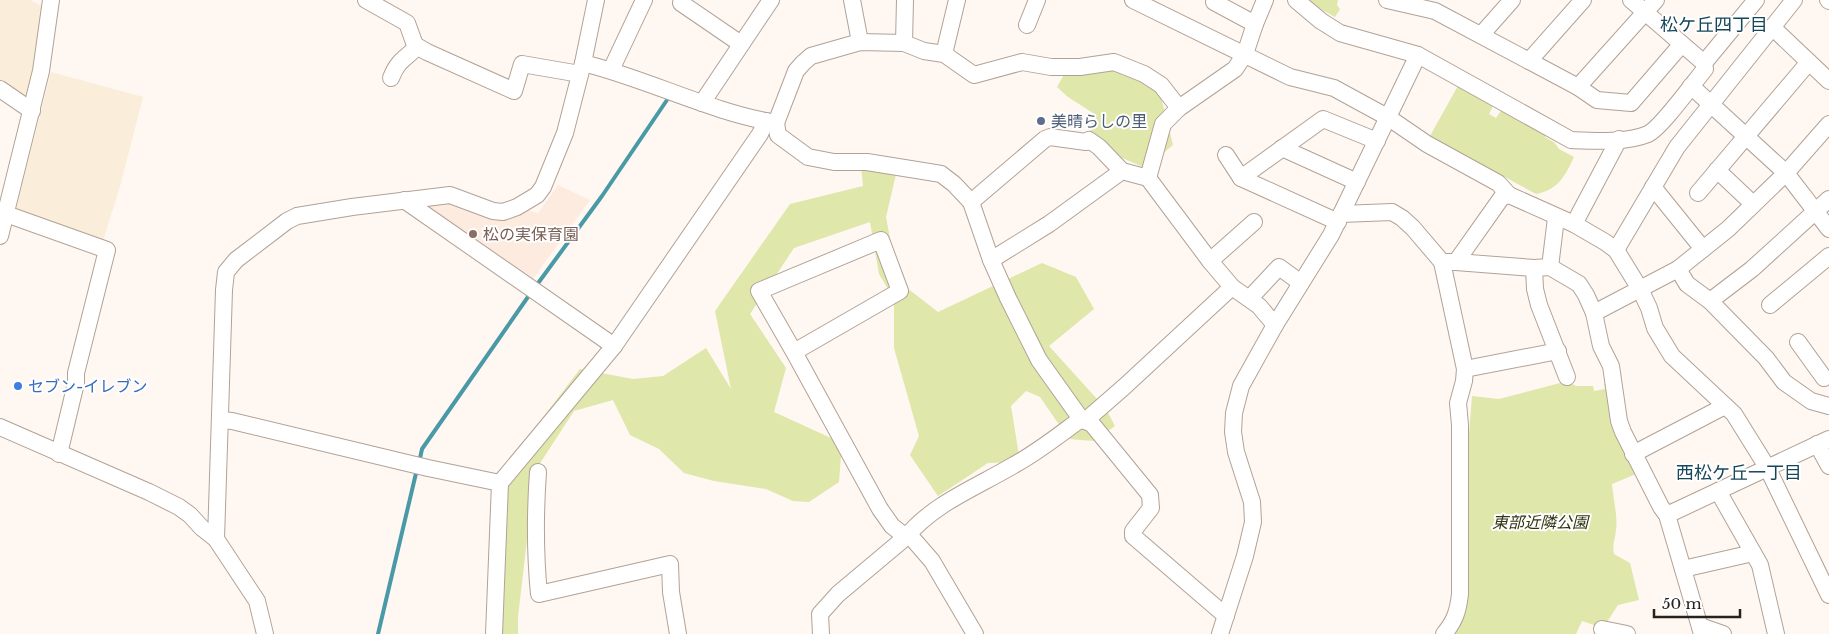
<svg xmlns="http://www.w3.org/2000/svg" width="1829" height="634" font-family="'Libre Baskerville','Noto Sans JP',serif">
  <style>
    .industrial { fill: #faedd9 }
    .education { fill: #fdebe0 }
    .green { fill: #dfe7aa }
    .lines { fill: none; stroke-linecap: round; stroke-linejoin: round }
    .stream { stroke: #4999a7; stroke-width: 4 }
    .minor-casing { stroke: #b2a296; stroke-width: 18 }
    .minor { stroke: #fff; stroke-width: 16 }
    .service-dot { fill: #5c6f8a; stroke: #fff; stroke-width: 2 }
    .education-dot { fill: #8d6e63; stroke: #fff; stroke-width: 2 }
    .shop-dot { fill: #3f7fe0; stroke: #fff; stroke-width: 2 }
    .labels { text-anchor: middle; stroke-width: 4; stroke-linejoin: round; paint-order: stroke }
    .service-label { font-size: 16px; fill: #4e5e75; stroke: #fff; text-anchor: start }
    .education-label { font-size: 16px; fill: #785e54; stroke: #fff; text-anchor: start }
    .shop-label { font-size: 16px; fill: #366cbe; stroke: #fff; text-anchor: start }
    .park-label { font-size: 16px; font-style: italic; fill: #313510; stroke: #fff }
    .neighbourhood-label { font-size: 18px; fill: #164659; stroke: #fff }
  </style>
  <rect width="100%" height="100%" fill="#fef7f2"/>
  <g class="industrial">
    <path d="M 0,0 L 30,0 L 42,6 L 28,98 L 0,80 Z"/>
    <path d="M 51,72 L 143,97 L 120,186 L 102,244 L 15,214 Z"/>
  </g>
  <path class="education" d="M 558,185 L 590,200 L 532,280 L 420,203 L 443,201 L 462,206 L 477,214 L 496,218 L 527,210 L 538,213 Z"/>
  <g class="green">
    <path d="M 1304,0 L 1338,0 L 1337,5 L 1340,9 L 1335,17 Z"/>
    <path d="M 1107,68 L 1159,89 L 1173,145 L 1145,168 L 1111,153 L 1090,136 L 1093,113 L 1068,97 L 1057,87 L 1065,73 Z"/>
    <path d="M 1459,84 L 1494,104 L 1489,114 L 1496,118 L 1503,108 L 1547,133 L 1545,137 L 1555,143 L 1559,149 L 1574,157 C 1565,176 1558,190 1536,194 L 1430,136 Z"/>
    <path d="M 861,165 L 897,170 L 886,217 L 898,281 L 938,312 L 1042,263 L 1076,277 L 1094,309 L 1049,346 L 1106,409 L 1115,426 L 1094,441 L 1069,439 L 1040,397 L 1026,391 L 1011,406 L 1020,462 L 988,463 L 938,496 L 910,455 L 919,436 L 894,348 L 894,299 L 879,274 L 870,222 L 794,248 L 750,314 L 786,368 L 774,412 L 842,443 L 839,482 L 809,502 L 793,501 L 766,489 L 714,481 L 684,473 L 659,449 L 630,435 L 613,400 L 574,411 L 535,471 L 518,617 L 518,634 L 486,634 L 501,510 L 521,446 L 580,369 L 633,379 L 663,376 L 706,348 L 731,389 L 715,311 L 790,204 L 863,186 Z"/>
    <path d="M 1564,376 L 1571,377 L 1573,384 L 1576,386 L 1593,386 L 1594,391 L 1605,389 L 1604,384 L 1609,384 L 1636,474 L 1612,484 C 1613,498 1618,517 1616,530 C 1615,540 1612,544 1614,554 L 1630,563 L 1639,600 L 1618,605 L 1603,628 L 1582,621 L 1576,634 L 1448,634 L 1464,498 L 1472,396 L 1499,399 L 1560,383 Z"/>
  </g>
  <g class="lines">
    <g class="stream">
      <path d="M 536,286 L 602,196 L 667,100"/>
      <path d="M 419,463 L 422,449 L 530,294"/>
      <path d="M 378,634 L 417,469"/>
    </g>
    <defs>
      <g id="minor">
        <path d="M 366,0 L 407,23 L 415,45 L 427,52 L 514,91 L 522,64 L 580,74"/>
        <path d="M 852,0 L 860,42"/>
        <path d="M 1133,0 L 1290,77 L 1334,88 L 1389,118 L 1427,144 L 1498,183 L 1509,195"/>
        <path d="M 1215,0 L 1214,2 L 1255,24"/>
        <path d="M 1296,0 L 1321,21 L 1340,33 L 1418,55 L 1571,140 C 1594,141 1627,143 1648,134 C 1661,128 1694,82 1705,69 L 1704,63 L 1756,0"/>
        <path d="M 1387,0 L 1435,11 L 1578,87 L 1597,100 L 1631,103 L 1681,45"/>
        <path d="M 1631,0 L 1704,63"/>
        <path d="M 1828,0 L 1829,1"/>
        <path d="M 681,3 L 741,44"/>
        <path d="M 1027,25 L 1037,0"/>
        <path d="M 1772,27 L 1829,81"/>
        <path d="M 1481,35 L 1512,0"/>
        <path d="M 904,43 L 905,0"/>
        <path d="M 944,54 L 957,0"/>
        <path d="M 1529,61 L 1583,0"/>
        <path d="M 583,63 C 648,79 710,112 776,123 L 778,135 L 808,157 L 834,162 L 867,162 L 929,172 L 941,174 L 954,184 L 971,202 L 991,260 L 1008,298 L 1039,360 L 1081,419 L 1092,424 L 1150,495 L 1151,508 L 1133,531 L 1133,536 L 1226,616"/>
        <path d="M 611,70 L 644,0"/>
        <path d="M 391,78 C 398,60 405,59 417,47"/>
        <path d="M 1691,86 L 1786,173 L 1829,229"/>
        <path d="M 1578,87 L 1656,0"/>
        <path d="M 0,89 L 32,111"/>
        <path d="M 702,103 L 771,0"/>
        <path d="M 776,123 L 796,71 L 803,63 L 811,56 L 860,42 L 904,43 L 924,51 L 944,54 L 974,75 L 1022,62 L 1051,67 L 1080,67 L 1114,62 L 1144,74 L 1161,85 L 1179,108"/>
        <path d="M 1282,148 L 1357,182"/>
        <path d="M 1226,155 L 1241,178 L 1338,222"/>
        <path d="M 1717,170 L 1753,204"/>
        <path d="M 1148,178 L 1163,124 L 1179,108 L 1235,69 L 1245,54 L 1255,24 L 1265,0"/>
        <path d="M 1241,178 L 1323,119 L 1377,141"/>
        <path d="M 1653,187 L 1703,249"/>
        <path d="M 1698,193 L 1809,62"/>
        <path d="M 404,200 L 614,346"/>
        <path d="M 971,202 L 1045,139 L 1050,137 L 1086,142 L 1089,140 L 1099,147 L 1122,171"/>
        <path d="M 6,214 L 107,250 L 76,373 L 76,383 L 59,454"/>
        <path d="M 1341,214 L 1392,212 L 1402,218 L 1413,228 L 1442,262 L 1456,262 L 1534,268 L 1550,267 L 1579,284 L 1586,295 L 1594,313 L 1601,346 L 1611,366 L 1619,421 L 1623,432 L 1661,507 L 1667,515 L 1702,634"/>
        <path d="M 1254,222 L 1210,261 L 1232,287 L 1259,306 L 1275,325"/>
        <path d="M 1574,224 L 1619,139"/>
        <path d="M 0,236 L 41,71 L 51,0"/>
        <path d="M 1616,250 L 1677,147 L 1794,0"/>
        <path d="M 991,260 L 1049,224 L 1122,171 L 1148,178 L 1210,261"/>
        <path d="M 1442,262 L 1465,369 L 1464,381 L 1458,403 L 1460,425 L 1460,594 C 1458,611 1455,621 1444,634"/>
        <path d="M 1456,262 L 1502,197 L 1509,195 L 1574,224 L 1605,242 L 1616,250 L 1640,289 L 1649,308 L 1655,328 L 1672,356 L 1734,414 L 1767,467 L 1829,595"/>
        <path d="M 1550,267 L 1556,218"/>
        <path d="M 1534,268 L 1535,289 L 1539,305 L 1567,377"/>
        <path d="M 1678,269 L 1687,284 L 1710,301 L 1766,358 L 1784,382 L 1811,401 L 1829,406"/>
        <path d="M 1250,298 L 1279,267 L 1301,283"/>
        <path d="M 1710,301 L 1752,269 L 1829,199"/>
        <path d="M 1770,305 L 1829,256"/>
        <path d="M 1594,313 L 1678,269 L 1728,229 L 1786,173 L 1829,124"/>
        <path d="M 1798,342 L 1824,378"/>
        <path d="M 794,352 L 759,291 L 881,240 L 900,291 L 794,352 L 880,509 L 892,526 L 906,537 L 912,538 L 932,561 L 975,634"/>
        <path d="M 1465,369 L 1558,351"/>
        <path d="M 221,420 L 232,421 L 428,468 L 500,483 L 614,346 L 760,134 L 766,121"/>
        <path d="M 1085,421 L 1124,387 L 1232,287"/>
        <path d="M 0,427 L 149,492 L 179,507 L 190,515 L 202,528 L 216,539"/>
        <path d="M 1817,444 L 1829,466"/>
        <path d="M 1633,454 L 1725,406"/>
        <path d="M 538,472 C 535,514 535,553 539,594 L 670,564 L 671,592 L 678,634"/>
        <path d="M 1718,491 L 1760,565 L 1776,634"/>
        <path d="M 1667,515 L 1829,439"/>
        <path d="M 1683,569 L 1753,553"/>
        <path d="M 1700,626 L 1723,634"/>
        <path d="M 1602,629 L 1627,634"/>
        <path d="M 265,634 L 257,601 L 216,539 L 224,290 L 226,272 L 236,260 L 287,221 L 297,216 L 352,207 L 450,195 L 493,211 L 503,212 L 517,207 L 537,195 L 543,187 L 565,133 L 583,63 L 596,0"/>
        <path d="M 494,634 L 500,483"/>
        <path d="M 821,634 L 820,614 L 838,594 L 906,537 C 934,503 977,487 1014,465 C 1038,452 1059,435 1081,419"/>
        <path d="M 1220,634 L 1245,556 L 1253,522 L 1252,502 L 1236,452 L 1233,432 L 1234,413 L 1241,386 L 1275,325 L 1331,235 L 1418,55"/>
      </g>
    </defs>
    <use href="#minor" class="minor-casing"/>
    <use href="#minor" class="minor"/>
  </g>
  <circle class="service-dot" cx="1041" cy="121" r="5"/>
  <circle class="education-dot" cx="473" cy="234" r="5"/>
  <circle class="shop-dot" cx="18" cy="386" r="5"/>
  <g class="labels">
    <g class="service-label">
      <text x="1051" y="127">美晴らしの里</text>
    </g>
    <g class="education-label">
      <text x="483" y="240">松の実保育園</text>
    </g>
    <g class="shop-label">
      <text x="28" y="392">セブン-イレブン</text>
    </g>
    <g class="park-label">
      <text x="1540" y="528">東部近隣公園</text>
    </g>
    <g class="neighbourhood-label">
      <text x="1714" y="31">松ケ丘四丁目</text>
      <text x="1739" y="479">西松ケ丘一丁目</text>
    </g>
  </g>
  <path d="M1654 609v8h86v-8" fill="none" stroke="#28221e" stroke-width="2.5"/>
  <text x="1662" y="609" font-size="15" fill="#28221e" stroke="#ffffff" stroke-width="4" paint-order="stroke">50 m</text>
</svg>
